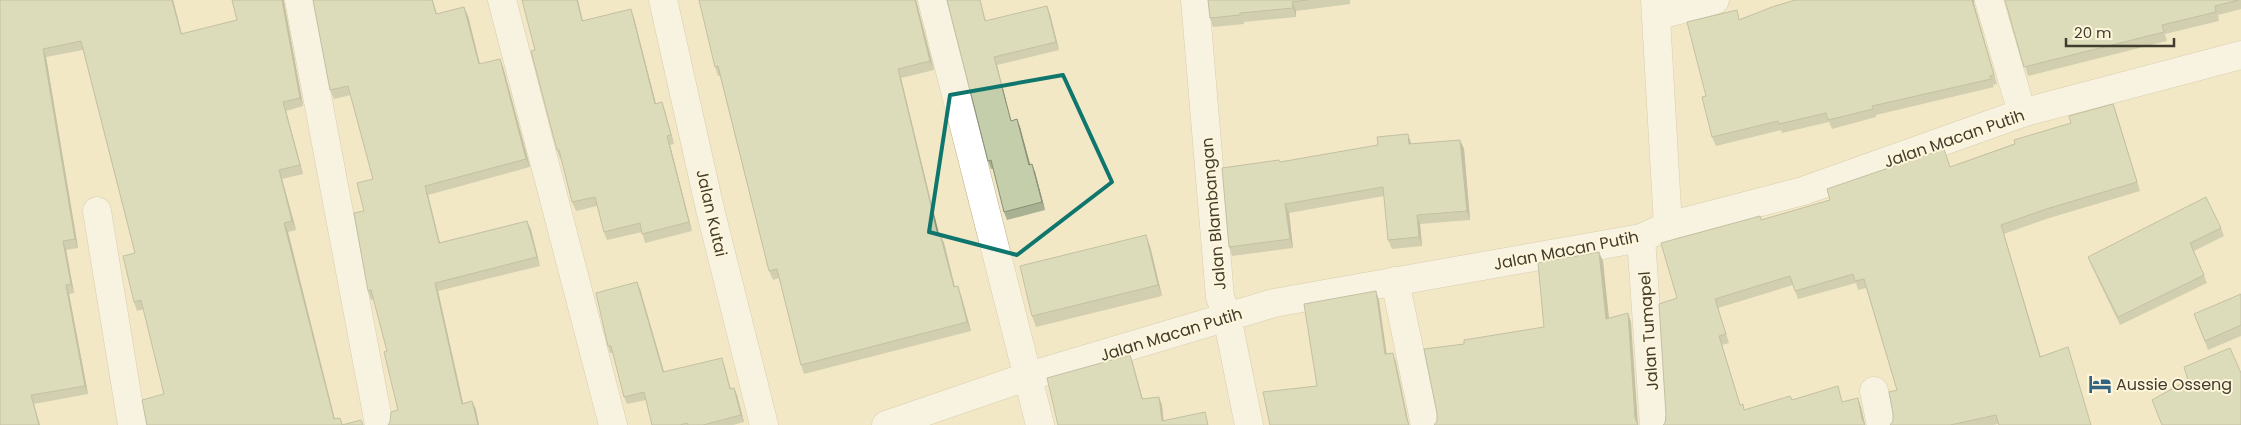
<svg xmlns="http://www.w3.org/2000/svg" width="2241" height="425" font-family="Poppins,sans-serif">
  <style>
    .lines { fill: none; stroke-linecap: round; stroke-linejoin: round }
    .minor-casing { stroke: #b8ad8d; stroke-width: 29 }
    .minor { stroke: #fff; stroke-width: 28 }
    .wall { fill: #a9b193 }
    .shaded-wall { fill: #899078 }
    .building { fill: #c4ceab; stroke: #899078 }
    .marked { fill: none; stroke: #0f766e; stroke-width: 4; stroke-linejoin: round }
    .labels { text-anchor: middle; stroke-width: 4; stroke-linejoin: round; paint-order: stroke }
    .street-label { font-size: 16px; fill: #403c2e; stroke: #fef5da }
    .poi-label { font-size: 16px; fill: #403c2e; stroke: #fef5da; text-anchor: start }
  </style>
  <rect width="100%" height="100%" fill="#f3e8c6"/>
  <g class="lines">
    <defs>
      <g id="minor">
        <path d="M 299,0 L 379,425"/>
        <path d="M 502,0 L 613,425"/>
        <path d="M 663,0 L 710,209 L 764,425"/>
        <path d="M 932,0 L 1040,425"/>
        <path d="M 1195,0 L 1220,297 L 1227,317 L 1249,425"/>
        <path d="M 1655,0 L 1668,226"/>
        <path d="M 1989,0 L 2022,113"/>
        <path d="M 1657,16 L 1715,0"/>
        <path d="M 97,211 L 132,425"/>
        <path d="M 1641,238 L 1654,425"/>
        <path d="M 1395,281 L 1425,425"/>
        <path d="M 1874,391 L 1881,425"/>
        <path d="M 886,425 L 1026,377 L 1274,303 L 1641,238 L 1668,226 L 1803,191 L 2022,113 L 2241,55"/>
      </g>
    </defs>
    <use href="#minor" class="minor-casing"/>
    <use href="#minor" class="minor"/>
  </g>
  <g class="wall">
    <path d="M 0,0 L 173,0 L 182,34 L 237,20 L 232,0 L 284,0 L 284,2 L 303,106 L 286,111 L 303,174 L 282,179 L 296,230 L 288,232 L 335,419 L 340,418 L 343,425 L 363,425 L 147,425 L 164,394 L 144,309 L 137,311 L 134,302 L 135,253 L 83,50 L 46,57 L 78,248 L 66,250 L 74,293 L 69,294 L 88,394 L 34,404 L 0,425 Z"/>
    <path d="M 313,0 L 433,0 L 437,14 L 468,16 L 480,64 L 503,67 L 530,167 L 428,195 L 440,243 L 527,221 L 531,230 L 540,266 L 438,291 L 463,403 L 472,401 L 476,410 L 398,410 L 387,351 L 374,299 L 371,300 L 368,291 L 364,211 L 373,179 L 351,95 L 334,99 L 330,90 Z"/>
    <path d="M 916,0 L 934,70 L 901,78 L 939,234 L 940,234 L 944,243 L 955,287 L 961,295 L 971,331 L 804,374 L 801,365 L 779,278 L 773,280 L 769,271 L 720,76 L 718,76 L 715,67 Z"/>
    <path d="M 980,0 L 986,21 L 1050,14 L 1059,50 L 997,65 L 1011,121 L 1017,119 L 1020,127 L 1030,164 L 1035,172 L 1045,210 L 1007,220 L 1004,212 L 993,169 L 991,169 L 988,161 Z"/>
    <path d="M 1208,0 L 1350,0 L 1350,4 L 1296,11 L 1296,17 L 1244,22 L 1244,24 L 1213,27 L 1210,18 Z"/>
    <path d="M 1795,0 L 1974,0 L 1974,4 L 1997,84 L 1993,85 L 1994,87 L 1876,115 L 1876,117 L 1832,129 L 1829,122 L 1782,133 L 1781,130 L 1716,146 L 1712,137 L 1706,96 L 1740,19 Z"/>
    <path d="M 2005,0 L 2241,0 L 2241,9 L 2218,15 L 2219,21 L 2165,34 L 2167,41 L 2028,76 Z"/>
    <path d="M 634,18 L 656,104 L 662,102 L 665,111 L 674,144 L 670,145 L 692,231 L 645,243 L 642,232 L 607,240 L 604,232 L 597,206 L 576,211 L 572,202 L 561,159 L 560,159 L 557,150 L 535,50 L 583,21 Z"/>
    <path d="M 2113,104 L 2140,191 L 2046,219 L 2004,234 L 2041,357 L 2071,356 L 1999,424 L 1993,425 L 1890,425 L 1893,421 L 1897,390 L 1866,288 L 1858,290 L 1856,283 L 1798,299 L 1793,285 L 1718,308 L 1729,343 L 1722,345 L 1740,405 L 1745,410 L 1792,400 L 1843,402 L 1861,407 L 1865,424 L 1665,423 L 1666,415 L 1677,298 L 1761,220 L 1950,167 L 2071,123 Z"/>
    <path d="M 1460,140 L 1464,149 L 1470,220 L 1420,224 L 1422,246 L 1392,249 L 1388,240 L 1384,196 L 1289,213 L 1293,248 L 1232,256 L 1229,247 L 1280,162 L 1411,143 L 1411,144 Z"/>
    <path d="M 2221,228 L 2224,236 L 2194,251 L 2207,283 L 2120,325 L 2091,265 L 2088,257 Z"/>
    <path d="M 1150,246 L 1162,296 L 1036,327 L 1032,316 Z"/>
    <path d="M 640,289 L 664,372 L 724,364 L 731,389 L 734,388 L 737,395 L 744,422 L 733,425 L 652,425 L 646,400 L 627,404 L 624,397 L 613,353 L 610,353 L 608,346 Z"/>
    <path d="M 2241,294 L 2241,336 L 2208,350 L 2194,314 Z"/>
  </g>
  <g class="shaded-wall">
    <path d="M 172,0 L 173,0 L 184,43 L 181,34 Z"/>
    <path d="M 282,0 L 284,0 L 284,2 L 303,106 L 300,98 Z"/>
    <path d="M 577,0 L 578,0 L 585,30 L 582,21 Z"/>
    <path d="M 915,0 L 916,0 L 934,70 L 930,61 Z"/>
    <path d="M 1972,0 L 1974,0 L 1974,4 L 1997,84 Z"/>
    <path d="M 1292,2 L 1296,11 L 1296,17 L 1293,8 Z"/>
    <path d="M 1047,6 L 1050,14 L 1059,50 L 1056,42 Z"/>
    <path d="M 464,7 L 468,16 L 482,73 L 479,64 Z"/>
    <path d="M 631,9 L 634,18 L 658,112 L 655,104 Z"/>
    <path d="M 43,49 L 46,57 L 78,248 L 75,239 Z"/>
    <path d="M 994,57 L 997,65 L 1013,129 L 1011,121 Z"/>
    <path d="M 500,59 L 503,67 L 530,167 L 526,159 Z"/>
    <path d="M 898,69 L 901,78 L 941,243 L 938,235 Z"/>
    <path d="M 283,102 L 286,111 L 303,174 L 300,165 Z"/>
    <path d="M 662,102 L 665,111 L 674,144 L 671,135 Z"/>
    <path d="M 2113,104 L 2116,112 L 2140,191 L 2137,182 Z"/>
    <path d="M 1017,119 L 1020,127 L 1032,172 L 1029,165 Z"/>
    <path d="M 1408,134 L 1411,143 L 1412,154 L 1409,144 Z"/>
    <path d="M 667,136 L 670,145 L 692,231 L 689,222 Z"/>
    <path d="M 1460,140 L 1464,149 L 1470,220 L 1467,211 Z"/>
    <path d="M 1032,164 L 1035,172 L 1045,210 L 1042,202 Z"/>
    <path d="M 279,170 L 282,179 L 296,230 L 292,221 Z"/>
    <path d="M 425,186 L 428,195 L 442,252 L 439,243 Z"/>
    <path d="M 1285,204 L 1289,213 L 1293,248 L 1290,239 Z"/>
    <path d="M 1417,215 L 1420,224 L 1422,246 L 1419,237 Z"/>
    <path d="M 527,221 L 531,230 L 540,266 L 537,257 Z"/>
    <path d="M 284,223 L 288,232 L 336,425 L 334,419 Z"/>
    <path d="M 2001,225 L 2004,234 L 2043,366 L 2040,357 Z"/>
    <path d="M 940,234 L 944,243 L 957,296 L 954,287 Z"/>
    <path d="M 1146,235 L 1150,246 L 1162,296 L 1158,285 Z"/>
    <path d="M 63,241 L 66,250 L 74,293 L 71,284 Z"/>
    <path d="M 1599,252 L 1603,261 L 1610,328 L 1606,319 Z"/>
    <path d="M 637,282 L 640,289 L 666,379 L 663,372 Z"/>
    <path d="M 435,283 L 438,291 L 465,412 L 462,404 Z"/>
    <path d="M 66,285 L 69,294 L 88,394 L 85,386 Z"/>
    <path d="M 958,286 L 961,295 L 971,331 L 967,322 Z"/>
    <path d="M 1376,291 L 1379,300 L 1388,363 L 1385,354 Z"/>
    <path d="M 1628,313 L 1631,322 L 1638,425 L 1635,418 Z"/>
    <path d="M 1719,336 L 1722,345 L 1743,414 L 1740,405 Z"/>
    <path d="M 1393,353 L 1396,362 L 1409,425 L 1407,420 Z"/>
    <path d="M 1130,355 L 1133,363 L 1145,407 L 1142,399 Z"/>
    <path d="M 734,388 L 737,395 L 744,422 L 741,415 Z"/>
    <path d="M 31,395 L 34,404 L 40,425 L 39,425 Z"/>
    <path d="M 1159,397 L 1162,405 L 1164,425 L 1162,421 Z"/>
    <path d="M 1858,398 L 1861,407 L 1865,425 L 1862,419 Z"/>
    <path d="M 472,401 L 476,410 L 479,425 L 478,425 Z"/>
  </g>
  <g class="building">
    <path d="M 0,0 L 172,0 L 181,34 L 237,20 L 232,0 L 282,0 L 300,98 L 283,102 L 300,165 L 279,170 L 292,221 L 284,223 L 334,419 L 340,418 L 342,425 L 361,420 L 363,425 L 147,425 L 142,400 L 164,394 L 141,300 L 134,302 L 123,256 L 135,253 L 81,41 L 43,49 L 75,239 L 63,241 L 71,284 L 66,285 L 85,386 L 31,395 L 39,425 L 0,425 Z"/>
    <path d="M 313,0 L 432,0 L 436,14 L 464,7 L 479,64 L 500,59 L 526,159 L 425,186 L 439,243 L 527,221 L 537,257 L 435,283 L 462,404 L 472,401 L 478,425 L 388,425 L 390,422 L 391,412 L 398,410 L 384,352 L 387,351 L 371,290 L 368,291 L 354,213 L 364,211 L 357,183 L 373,179 L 348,86 L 330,90 Z"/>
    <path d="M 522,0 L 577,0 L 582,21 L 631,9 L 655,104 L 662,102 L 671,135 L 667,136 L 689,222 L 642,234 L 640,223 L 604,232 L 595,197 L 572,202 L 559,150 L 557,150 L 531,51 L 535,50 Z"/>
    <path d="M 699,0 L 915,0 L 930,61 L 898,69 L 938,235 L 940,234 L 954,287 L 958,286 L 967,322 L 801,365 L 777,269 L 769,271 L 718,66 L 715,67 Z"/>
    <path d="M 947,0 L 980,0 L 985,21 L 1047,6 L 1056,42 L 994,57 L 1011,121 L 1017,119 L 1029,165 L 1032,164 L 1042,202 L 1004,212 L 991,160 L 988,161 Z"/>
    <path d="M 1208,0 L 1308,0 L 1292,2 L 1293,8 L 1240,13 L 1240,15 L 1210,18 Z"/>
    <path d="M 1795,0 L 1972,0 L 1994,75 L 1990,76 L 1991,79 L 1872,106 L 1873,109 L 1828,120 L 1826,113 L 1779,124 L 1778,121 L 1712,137 L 1702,97 L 1706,96 L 1687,22 L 1737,10 L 1739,20 L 1772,7 Z"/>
    <path d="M 2005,0 L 2239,0 L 2215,6 L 2216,12 L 2162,25 L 2164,32 L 2024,67 Z"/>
    <path d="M 2113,104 L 2137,182 L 2043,210 L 2001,225 L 2040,357 L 2068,347 L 2091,425 L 1999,425 L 1996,415 L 1950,425 L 1890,425 L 1893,421 L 1893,413 L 1889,392 L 1897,390 L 1864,279 L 1855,281 L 1853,274 L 1795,291 L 1790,276 L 1715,299 L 1726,334 L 1719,336 L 1740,405 L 1743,404 L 1744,410 L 1790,396 L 1792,400 L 1838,386 L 1842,402 L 1858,398 L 1862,419 L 1865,425 L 1663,425 L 1665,423 L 1666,415 L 1659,304 L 1677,298 L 1661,243 L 1760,216 L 1761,220 L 1830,200 L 1827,189 L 1944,149 L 1950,167 L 2015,144 L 2014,140 L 2071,123 L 2069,116 Z"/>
    <path d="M 1408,134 L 1409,144 L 1460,140 L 1467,211 L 1417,215 L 1419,237 L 1388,240 L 1383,187 L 1285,204 L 1290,239 L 1229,247 L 1222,168 L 1279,160 L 1280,162 L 1378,145 L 1377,137 Z"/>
    <path d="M 2206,197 L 2221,228 L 2190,243 L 2204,275 L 2118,317 L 2088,257 Z"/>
    <path d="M 1146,235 L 1158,285 L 1032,316 L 1020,266 Z"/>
    <path d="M 1599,252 L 1606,319 L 1628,313 L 1635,418 L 1638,425 L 1434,425 L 1437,421 L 1437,413 L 1424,349 L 1464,344 L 1464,340 L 1544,327 L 1538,263 Z"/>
    <path d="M 637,282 L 663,372 L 722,358 L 730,389 L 734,388 L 741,415 L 703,425 L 688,425 L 687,423 L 680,425 L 652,425 L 644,392 L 624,397 L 611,346 L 608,346 L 596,293 Z"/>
    <path d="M 1376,291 L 1385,354 L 1393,353 L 1407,420 L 1409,425 L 1270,425 L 1263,392 L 1317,386 L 1304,304 Z"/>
    <path d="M 2241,294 L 2241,325 L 2205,341 L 2194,314 Z"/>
    <path d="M 2230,348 L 2241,373 L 2241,425 L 2162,425 L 2152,400 L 2188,380 L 2184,367 Z"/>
    <path d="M 1130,355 L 1142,399 L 1159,397 L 1162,421 L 1205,412 L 1208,425 L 1058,425 L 1047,378 Z"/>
  </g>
  <path d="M0 0H2241V425H0ZM 1063,75 L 1112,182 L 1017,255 L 929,232 L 950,95 Z" fill="#f3e8c6" fill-opacity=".55" fill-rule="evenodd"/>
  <path class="marked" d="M 1063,75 L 1112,182 L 1017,255 L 929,232 L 950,95 Z"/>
  <defs>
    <symbol id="hotel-bare" viewBox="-9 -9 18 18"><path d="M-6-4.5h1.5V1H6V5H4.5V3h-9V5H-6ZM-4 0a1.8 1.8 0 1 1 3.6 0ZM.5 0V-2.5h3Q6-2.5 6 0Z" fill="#326482" stroke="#fef5da" stroke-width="2.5" paint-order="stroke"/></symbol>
  </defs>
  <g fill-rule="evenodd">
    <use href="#hotel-bare" x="2084" y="368" width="32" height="32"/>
  </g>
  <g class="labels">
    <g class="street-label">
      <text transform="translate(1954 138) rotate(-19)" y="6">Jalan Macan Putih</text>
      <text transform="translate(712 213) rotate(77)" y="6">Jalan Kutai</text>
      <text transform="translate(1213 214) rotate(-95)" y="6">Jalan Blambangan</text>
      <text transform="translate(1566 250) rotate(-11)" y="6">Jalan Macan Putih</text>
      <text transform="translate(1648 331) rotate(-94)" y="6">Jalan Tumapel</text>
      <text transform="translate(1171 334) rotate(-17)" y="6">Jalan Macan Putih</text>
    </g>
    <g class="poi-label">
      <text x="2116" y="390">Aussie Osseng</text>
    </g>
  </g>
  <path d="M2066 38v8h108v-8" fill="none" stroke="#403c2e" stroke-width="2.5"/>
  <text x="2074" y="38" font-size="15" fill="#403c2e" stroke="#fef5da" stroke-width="4" paint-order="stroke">20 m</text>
</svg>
